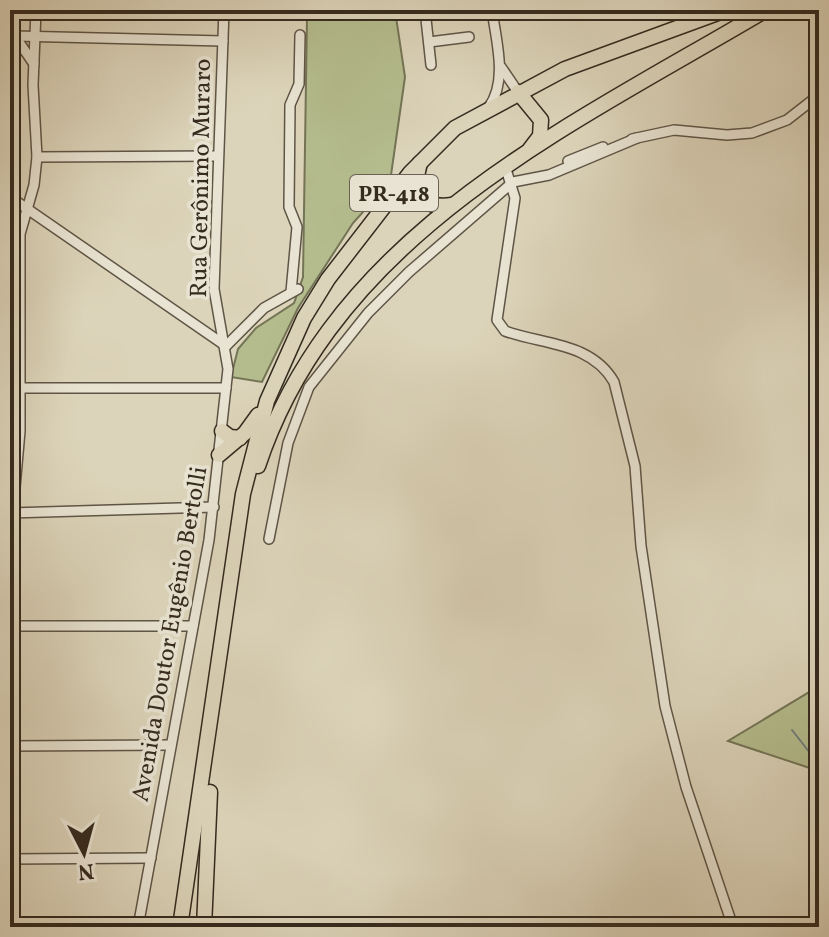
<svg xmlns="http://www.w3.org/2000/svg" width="829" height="937" font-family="Vollkorn,serif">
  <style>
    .green { fill: #b4bc8d; stroke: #747456; stroke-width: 2 }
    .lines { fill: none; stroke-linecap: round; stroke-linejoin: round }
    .stream { stroke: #717e7d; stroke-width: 2 }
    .minor-casing { stroke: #5f5546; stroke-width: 12 }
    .highway-casing { stroke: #352b1f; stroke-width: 17 }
    .minor { stroke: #e8e3d2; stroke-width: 9 }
    .highway { stroke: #dcd4ba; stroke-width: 14 }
    .labels { text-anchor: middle; stroke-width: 7; stroke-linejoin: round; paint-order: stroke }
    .shield { fill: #e8e3d2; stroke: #6b6255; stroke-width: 2 }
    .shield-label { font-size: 22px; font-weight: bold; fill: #352b1f }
    .street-label { font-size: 24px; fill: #352b1f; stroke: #e8e3d2 }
  </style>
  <rect width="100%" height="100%" fill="#dcd4ba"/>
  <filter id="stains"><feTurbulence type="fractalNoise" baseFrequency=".0025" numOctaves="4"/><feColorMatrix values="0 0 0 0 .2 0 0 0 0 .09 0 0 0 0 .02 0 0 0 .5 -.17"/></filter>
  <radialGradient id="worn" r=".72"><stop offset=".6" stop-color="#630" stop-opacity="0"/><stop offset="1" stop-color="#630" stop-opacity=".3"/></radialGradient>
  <g class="green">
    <path d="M 351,10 L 395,10 L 405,77 L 390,182 L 353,223 L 298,308 L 262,382 L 231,377 L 238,349 L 256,328 L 294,303 L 303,277 L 307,16 Z"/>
    <path d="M 819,687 L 819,771 L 728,741 L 816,688 Z"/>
  </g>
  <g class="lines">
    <path class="stream" d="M 792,730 L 810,753 L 819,753"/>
    <defs>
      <g id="minor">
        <path d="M 425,10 L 431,65"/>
        <path d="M 10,29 L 34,64"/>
        <path d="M 15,36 L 223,41"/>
        <path d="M 429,42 L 469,37"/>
        <path d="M 501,67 L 518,92"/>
        <path d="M 489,107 C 508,80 496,41 492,10"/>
        <path d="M 632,139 L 674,130 L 727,135 L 752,133 L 787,120 L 819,95"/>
        <path d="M 37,157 L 218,156"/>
        <path d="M 568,161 L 603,147"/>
        <path d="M 505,166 L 515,198 L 497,320 L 505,331 C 543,345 591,342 614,382 L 635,466 L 641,546 L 665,706 L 686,787 L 733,927"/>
        <path d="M 10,197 L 226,346"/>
        <path d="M 291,292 L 297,227 L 289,207 L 290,105 L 299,84 L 300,35"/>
        <path d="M 226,346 L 264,308 L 298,289"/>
        <path d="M 10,388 L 226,388"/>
        <path d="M 10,513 L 214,507"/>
        <path d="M 269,539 L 288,443 L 309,387 L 368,313 L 409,272 L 513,182 L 549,175 L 637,138"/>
        <path d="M 10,544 L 20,431 L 20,234 L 34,185 L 37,157 L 33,85 L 36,10"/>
        <path d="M 10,626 L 193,626"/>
        <path d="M 10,746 L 171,745"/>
        <path d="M 10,859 L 151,858"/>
        <path d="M 138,927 L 209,540 L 228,369 L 214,289 L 224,10"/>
      </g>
      <g id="highway">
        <path d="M 518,92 L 541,120 L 540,136 L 530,149"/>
        <path d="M 420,163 C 412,190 421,210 452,205"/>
        <path d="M 222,431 L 230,437 L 240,438"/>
        <path d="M 219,455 L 245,433 L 258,415"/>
        <path d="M 258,466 C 336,232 569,127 766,10"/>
        <path d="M 180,927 L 243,494 L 267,401 L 304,318 L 328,279 L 410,173 L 455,128 L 565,69 L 726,10"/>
        <path d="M 204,927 L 210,792"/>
      </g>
    </defs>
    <use href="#minor" class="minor-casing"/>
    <use href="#highway" class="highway-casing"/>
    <use href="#minor" class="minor"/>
    <use href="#highway" class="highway"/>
  </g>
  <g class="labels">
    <rect class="shield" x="350" y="175" width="88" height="36" rx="6"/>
    <g class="shield-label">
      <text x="394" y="201">PR-418</text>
    </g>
    <g class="street-label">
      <text transform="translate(200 178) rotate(-89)" y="8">Rua Gerônimo Muraro</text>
      <text transform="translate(169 634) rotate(-80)" y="8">Avenida Doutor Eugênio Bertolli</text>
    </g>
  </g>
  <rect width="829" height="937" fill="none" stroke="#dcd4ba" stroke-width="40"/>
  <rect x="12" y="12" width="805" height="913" fill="none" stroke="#352b1f" stroke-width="4"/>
  <rect x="20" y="20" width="789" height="897" fill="none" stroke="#352b1f" stroke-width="2"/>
  <g transform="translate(84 853) rotate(174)" stroke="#e8e3d2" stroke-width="6" paint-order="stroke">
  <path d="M0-6L14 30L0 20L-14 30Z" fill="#352b1f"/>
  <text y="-12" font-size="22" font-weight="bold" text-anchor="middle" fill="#352b1f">N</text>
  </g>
  <rect width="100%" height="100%" filter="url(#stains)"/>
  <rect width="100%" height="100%" fill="url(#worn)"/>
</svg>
